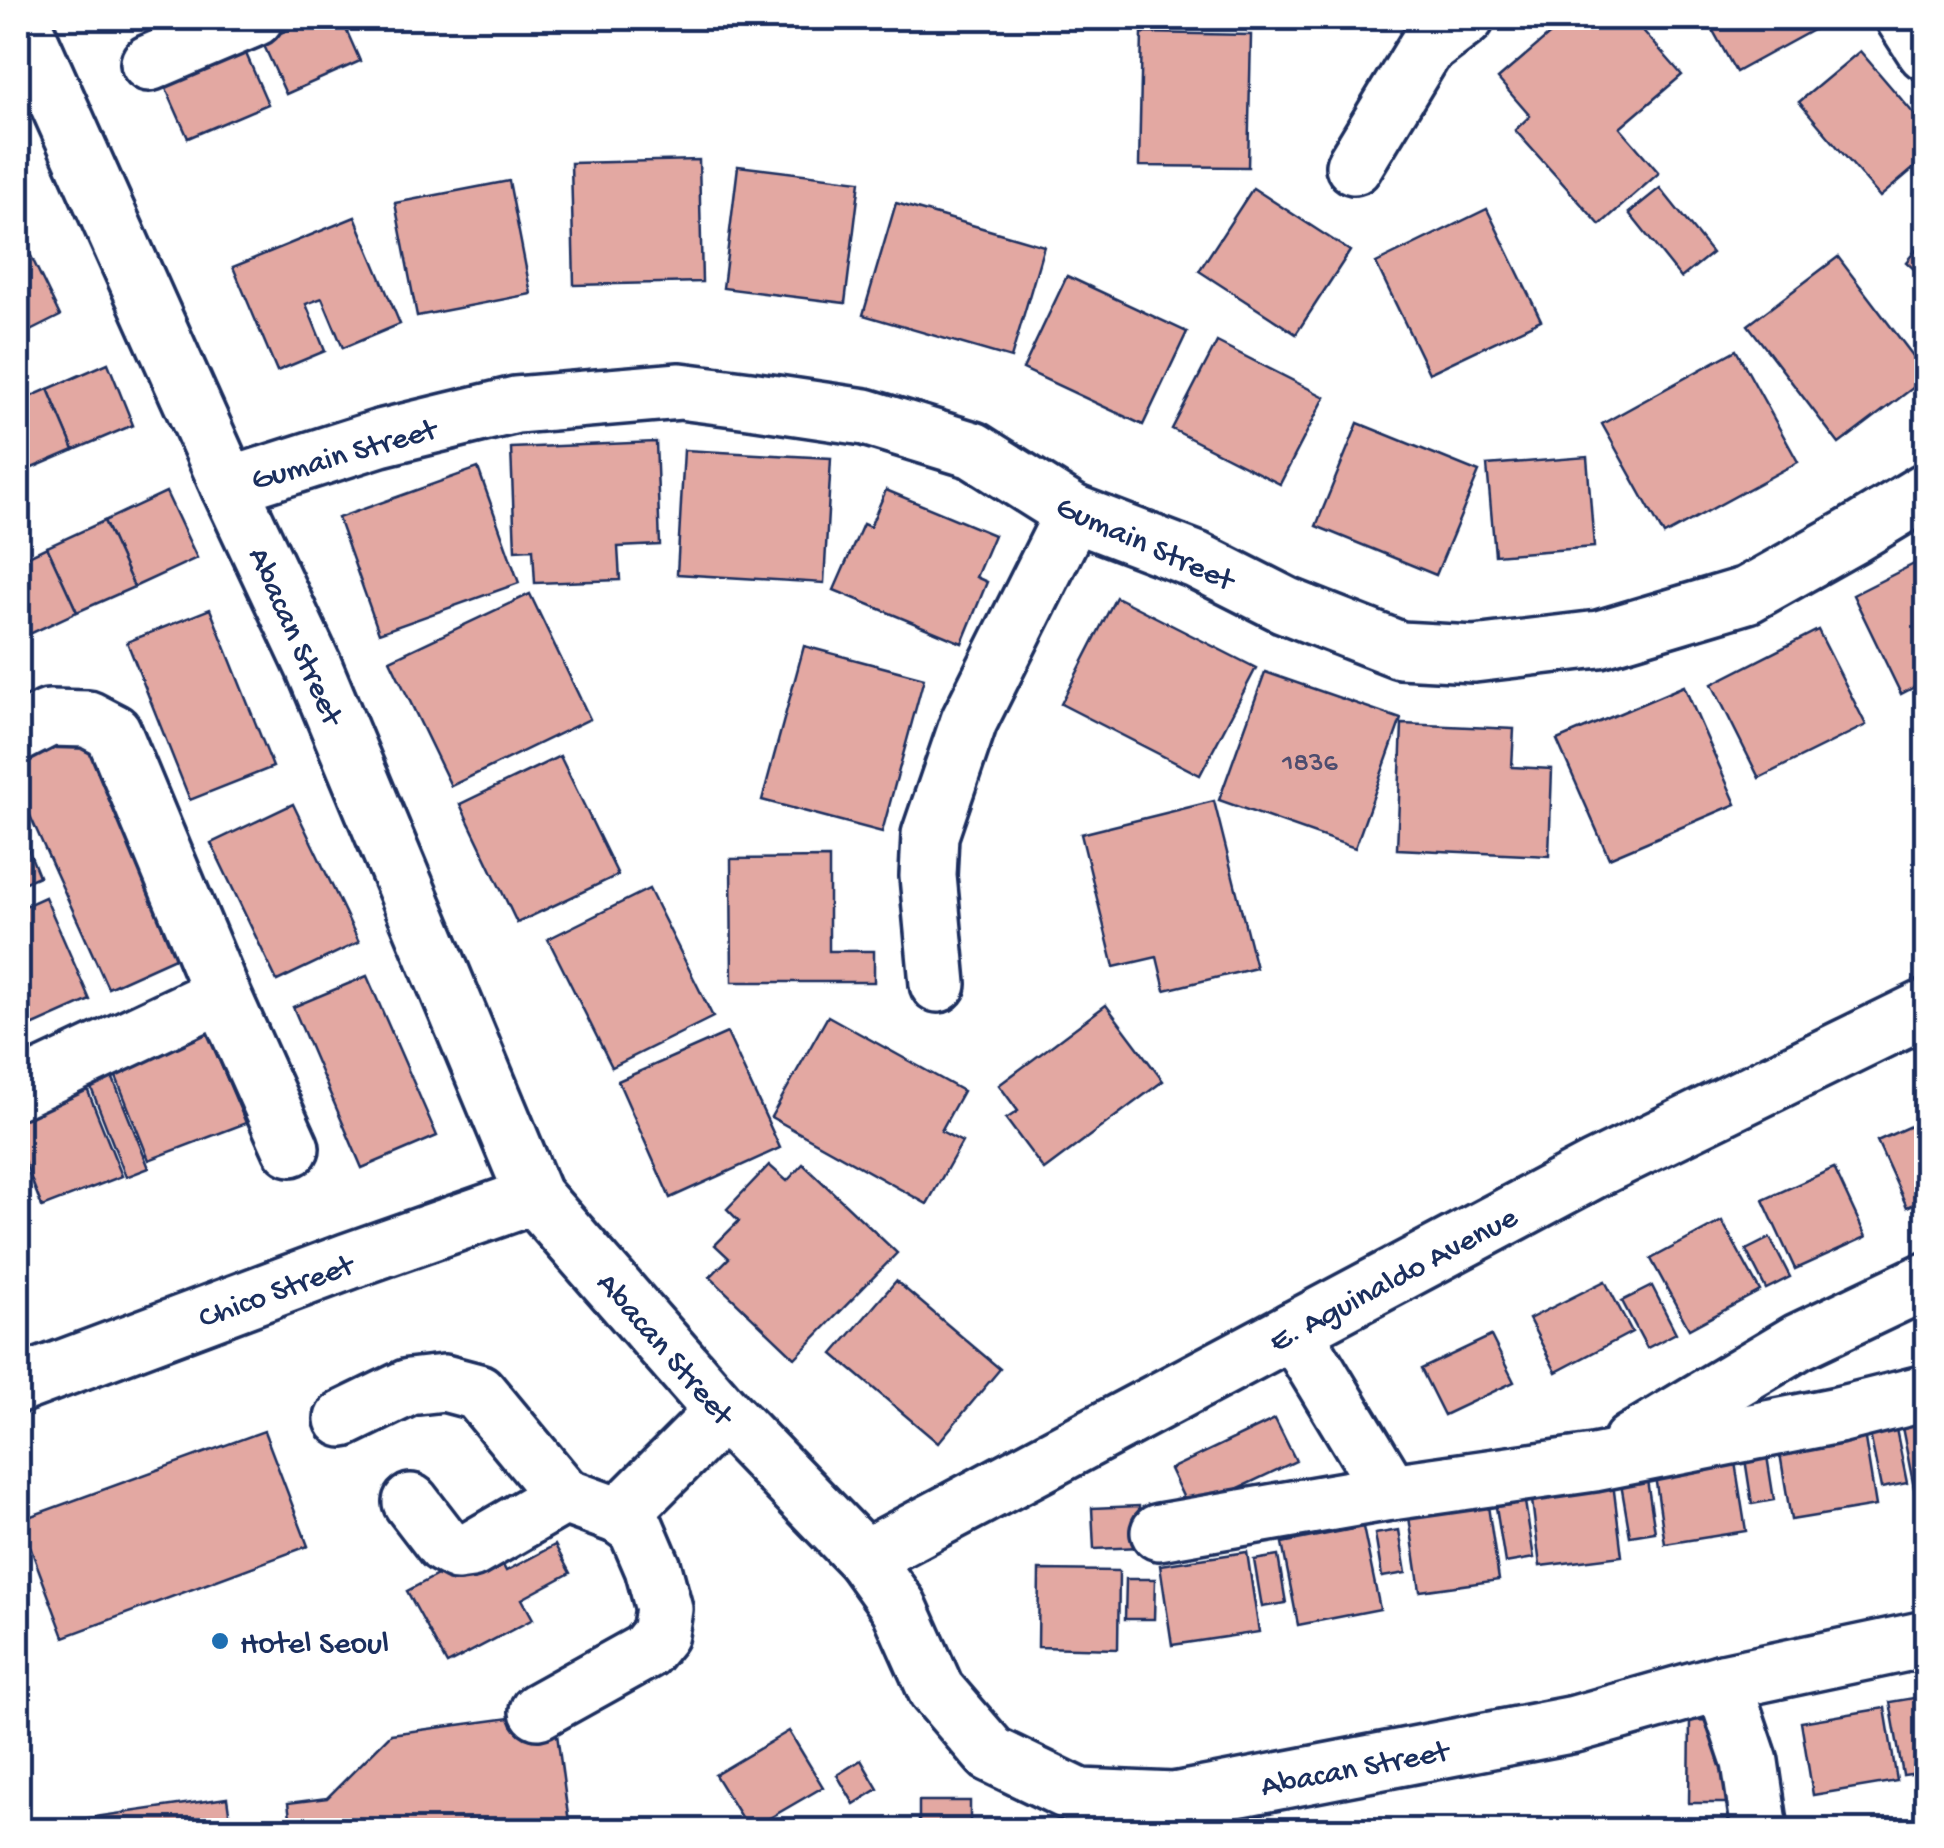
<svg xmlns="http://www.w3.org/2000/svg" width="1944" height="1848" font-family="'Gochi Hand',sans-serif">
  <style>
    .building { fill: #e3a8a2; stroke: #1b2f5e; stroke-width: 2.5 }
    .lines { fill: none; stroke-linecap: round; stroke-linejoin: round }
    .minor-casing { stroke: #1b2f5e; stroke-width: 62 }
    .minor { stroke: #fff; stroke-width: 55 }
    .poi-dot { fill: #1f6fb2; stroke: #fff; stroke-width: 4 }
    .labels { text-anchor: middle; stroke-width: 8; stroke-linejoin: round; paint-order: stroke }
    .number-label { font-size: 28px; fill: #4d4d6f }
    .street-label { font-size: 32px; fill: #1b2f5e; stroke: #fff }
    .poi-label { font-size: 32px; fill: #1b2f5e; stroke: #fff; text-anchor: start }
  </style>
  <rect width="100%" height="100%" fill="#fff"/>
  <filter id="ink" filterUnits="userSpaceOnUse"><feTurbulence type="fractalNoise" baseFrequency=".01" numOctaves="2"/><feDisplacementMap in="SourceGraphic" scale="20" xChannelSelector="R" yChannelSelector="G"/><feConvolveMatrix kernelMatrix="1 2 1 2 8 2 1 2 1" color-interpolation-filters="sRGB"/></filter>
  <g filter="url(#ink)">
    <g class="building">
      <path d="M 315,18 L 341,18 L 360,61 L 286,94 L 262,41 Z"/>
      <path d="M 1569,18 L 1632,18 L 1682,75 L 1620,128 L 1659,173 L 1600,225 L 1515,130 L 1530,116 L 1498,79 Z"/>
      <path d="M 1706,18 L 1832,18 L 1833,19 L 1736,72 Z"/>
      <path d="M 1142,33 L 1251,35 L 1248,167 L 1139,166 Z"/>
      <path d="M 244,49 L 268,104 L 188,138 L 164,84 Z"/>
      <path d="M 1860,51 L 1926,128 L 1926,158 L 1880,197 L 1799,102 Z"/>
      <path d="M 699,160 L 702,282 L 574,285 L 571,163 Z"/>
      <path d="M 738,166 L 860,181 L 845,303 L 723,288 Z"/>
      <path d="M 509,181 L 531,294 L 417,316 L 395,203 Z"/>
      <path d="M 1253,188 L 1350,251 L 1296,334 L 1199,271 Z"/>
      <path d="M 1660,188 L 1712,253 L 1681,278 L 1629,213 Z"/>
      <path d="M 896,203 L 1044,246 L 1011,358 L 863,315 Z"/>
      <path d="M 1487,209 L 1541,320 L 1429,373 L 1376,263 Z"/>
      <path d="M 355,217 L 400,324 L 343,348 L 322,298 L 306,304 L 325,351 L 277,371 L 233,267 Z"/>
      <path d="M 18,229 L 60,316 L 18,337 Z"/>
      <path d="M 1926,238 L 1926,280 L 1906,262 Z"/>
      <path d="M 1838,257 L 1926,373 L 1926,378 L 1839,444 L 1748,325 Z"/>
      <path d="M 1067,276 L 1187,332 L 1143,425 L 1023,369 Z"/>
      <path d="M 1217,342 L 1325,397 L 1280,484 L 1172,429 Z"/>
      <path d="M 1736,350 L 1798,462 L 1664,535 L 1602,424 Z"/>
      <path d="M 108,363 L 133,425 L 74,450 L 48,389 Z"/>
      <path d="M 48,389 L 74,450 L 18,474 L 18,402 Z"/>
      <path d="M 1358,423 L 1479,472 L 1436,575 L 1316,526 Z"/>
      <path d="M 656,442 L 660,545 L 618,547 L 620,580 L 535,583 L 533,549 L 515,550 L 511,448 Z"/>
      <path d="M 684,450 L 831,458 L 824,583 L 677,574 Z"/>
      <path d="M 1587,457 L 1594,547 L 1495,555 L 1487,465 Z"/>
      <path d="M 478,468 L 519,583 L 379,633 L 338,518 Z"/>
      <path d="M 886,490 L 994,535 L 976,577 L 987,582 L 962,643 L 834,590 L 863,524 L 870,527 Z"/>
      <path d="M 166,492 L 197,558 L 134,587 L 104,521 Z"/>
      <path d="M 104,521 L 134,587 L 77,612 L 47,547 Z"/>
      <path d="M 47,547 L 77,612 L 21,638 L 18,631 L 18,561 Z"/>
      <path d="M 1926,558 L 1926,681 L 1901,694 L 1853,595 Z"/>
      <path d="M 530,594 L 590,719 L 451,786 L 390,660 Z"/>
      <path d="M 1116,597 L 1256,668 L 1200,775 L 1061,704 Z"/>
      <path d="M 210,609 L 273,767 L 190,800 L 127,642 Z"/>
      <path d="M 1818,630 L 1866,725 L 1759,778 L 1712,684 Z"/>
      <path d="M 804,646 L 924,678 L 882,832 L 762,800 Z"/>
      <path d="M 1265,672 L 1401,719 L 1355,848 L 1219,800 Z"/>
      <path d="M 1684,686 L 1736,804 L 1609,858 L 1557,740 Z"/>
      <path d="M 1402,724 L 1514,729 L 1512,767 L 1552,769 L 1549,856 L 1397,849 Z"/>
      <path d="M 86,727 L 188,952 L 108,988 L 18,789 L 18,757 Z"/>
      <path d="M 560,756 L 618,875 L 517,923 L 460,804 Z"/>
      <path d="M 1214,801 L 1256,968 L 1165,990 L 1157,957 L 1114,967 L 1081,834 Z"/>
      <path d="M 293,804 L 359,942 L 277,981 L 211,843 Z"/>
      <path d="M 18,824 L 39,876 L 18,885 Z"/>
      <path d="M 829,858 L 829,951 L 874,951 L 874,982 L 732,982 L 731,859 Z"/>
      <path d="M 649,889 L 713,1017 L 612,1067 L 548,939 Z"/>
      <path d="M 45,897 L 90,1000 L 18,1032 L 18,909 Z"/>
      <path d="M 367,976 L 437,1136 L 362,1168 L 293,1007 Z"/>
      <path d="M 1106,1005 L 1163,1081 L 1044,1170 L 1006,1119 L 1018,1111 L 999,1085 Z"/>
      <path d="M 828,1016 L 963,1091 L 941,1131 L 962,1142 L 927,1204 L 771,1117 Z"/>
      <path d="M 206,1029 L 246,1123 L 149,1160 L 113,1069 Z"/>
      <path d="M 727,1033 L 780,1148 L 670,1198 L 618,1081 Z"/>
      <path d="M 108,1066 L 149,1168 L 126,1177 L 86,1075 Z"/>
      <path d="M 86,1086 L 122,1176 L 42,1207 L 18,1145 L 18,1113 Z"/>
      <path d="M 1926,1119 L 1926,1198 L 1907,1207 L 1877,1141 Z"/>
      <path d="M 803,1164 L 897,1253 L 795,1358 L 710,1277 L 729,1258 L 715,1245 L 739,1221 L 727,1209 L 769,1165 L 787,1181 Z"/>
      <path d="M 1834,1168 L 1866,1237 L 1795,1269 L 1763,1200 Z"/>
      <path d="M 1722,1221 L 1760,1291 L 1689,1329 L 1651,1259 Z"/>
      <path d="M 1770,1238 L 1790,1277 L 1766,1289 L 1746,1250 Z"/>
      <path d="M 896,1281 L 1000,1369 L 938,1443 L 833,1354 Z"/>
      <path d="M 1605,1281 L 1632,1332 L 1556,1372 L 1529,1319 Z"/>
      <path d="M 1652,1286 L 1676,1333 L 1647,1348 L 1622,1301 Z"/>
      <path d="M 1491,1336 L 1514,1382 L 1444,1415 L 1421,1369 Z"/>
      <path d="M 1926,1412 L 1926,1496 L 1916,1498 L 1900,1417 Z"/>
      <path d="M 1275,1419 L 1296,1461 L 1190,1511 L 1170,1469 Z"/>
      <path d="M 1863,1427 L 1876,1506 L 1791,1520 L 1778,1441 Z"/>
      <path d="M 1896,1429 L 1907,1483 L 1881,1488 L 1870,1434 Z"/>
      <path d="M 264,1431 L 308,1546 L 64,1637 L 20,1520 Z"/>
      <path d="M 1734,1456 L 1746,1531 L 1665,1544 L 1654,1469 Z"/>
      <path d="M 1767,1456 L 1774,1500 L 1752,1504 L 1745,1459 Z"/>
      <path d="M 1647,1480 L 1655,1532 L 1630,1536 L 1621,1484 Z"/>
      <path d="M 1613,1483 L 1622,1556 L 1540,1566 L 1531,1492 Z"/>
      <path d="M 1525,1502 L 1534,1558 L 1505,1563 L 1496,1507 Z"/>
      <path d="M 1139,1506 L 1141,1547 L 1094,1549 L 1092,1508 Z"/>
      <path d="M 1488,1506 L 1499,1580 L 1420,1591 L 1409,1517 Z"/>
      <path d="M 1363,1527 L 1380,1609 L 1298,1625 L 1282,1543 Z"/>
      <path d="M 1399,1530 L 1406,1573 L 1382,1577 L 1375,1534 Z"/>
      <path d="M 555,1545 L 570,1573 L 522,1599 L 533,1619 L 447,1664 L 407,1591 L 493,1546 L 506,1571 Z"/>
      <path d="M 1247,1552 L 1259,1632 L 1172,1645 L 1160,1565 Z"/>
      <path d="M 1278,1556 L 1286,1603 L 1262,1607 L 1254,1560 Z"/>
      <path d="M 1039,1570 L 1119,1571 L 1118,1649 L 1038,1647 Z"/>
      <path d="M 1126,1579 L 1155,1579 L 1154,1619 L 1125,1619 Z"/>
      <path d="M 1926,1696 L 1926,1772 L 1903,1775 L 1890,1702 Z"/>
      <path d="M 1885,1708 L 1897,1781 L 1813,1795 L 1801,1722 Z"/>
      <path d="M 554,1712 L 570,1830 L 292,1830 L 288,1803 L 327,1798 L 391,1734 Z"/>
      <path d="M 1690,1720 L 1733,1721 L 1732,1803 L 1689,1803 Z"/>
      <path d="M 789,1731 L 823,1787 L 749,1830 L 715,1775 Z"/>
      <path d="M 861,1760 L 878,1789 L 854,1804 L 837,1775 Z"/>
      <path d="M 227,1798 L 231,1826 L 267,1821 L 268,1830 L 18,1830 L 18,1828 Z"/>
      <rect x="919" y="1801" width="51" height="29"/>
    </g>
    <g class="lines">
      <defs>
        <g id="minor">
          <path d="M 20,18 L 229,486 L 313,665 L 534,1196 L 723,1412 L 864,1558 L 899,1607 L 936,1690 L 991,1754 L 1080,1797 L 1174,1801 L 1575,1724 L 1723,1682 L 1926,1639"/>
          <path d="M 1904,18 L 1926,52"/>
          <path d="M 149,63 L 255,18"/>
          <path d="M 1354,166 L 1425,49 L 1466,18"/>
          <path d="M 229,486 L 380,438 L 516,405 L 680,391 L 750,400 L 865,417 L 973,450 L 1073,513 L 1196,560 L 1285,605 L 1400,650 L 1474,654 L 1599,639 L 1747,595 L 1852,536 L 1926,491"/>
          <path d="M 18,734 L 49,718 L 88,719 L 113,732 L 222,994 L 18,1090"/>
          <path d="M 938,984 L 928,876 L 930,835 L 969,721 L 1073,513"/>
          <path d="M 222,994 L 291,1148"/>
          <path d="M 1293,1330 L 1391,1492"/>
          <path d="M 18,1385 L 349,1261 L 534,1196"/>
          <path d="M 343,1419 L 409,1387 L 444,1383 L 478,1392 L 564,1496 L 619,1516"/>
          <path d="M 1631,1442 L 1798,1342 L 1926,1281"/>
          <path d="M 411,1502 L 444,1545 L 457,1552 L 471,1550 L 564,1496"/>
          <path d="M 1159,1532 L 1391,1492 L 1594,1463 L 1838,1415 L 1926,1393"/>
          <path d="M 864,1558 L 1594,1170 L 1926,1008"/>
          <path d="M 1723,1682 L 1750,1762 L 1760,1830"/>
          <path d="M 538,1711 L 646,1651 L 660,1634 L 664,1609 L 653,1568 L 636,1528 L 619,1516 L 723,1412"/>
        </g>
      </defs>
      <use href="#minor" class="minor-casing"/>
      <use href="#minor" class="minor"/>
    </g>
  </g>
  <circle class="poi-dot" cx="220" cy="1641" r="10"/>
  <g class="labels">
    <g class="number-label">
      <text x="1310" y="770">1836</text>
    </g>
    <g class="street-label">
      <text transform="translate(343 452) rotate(-16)" y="11">Gumain Street</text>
      <text transform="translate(1146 541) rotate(24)" y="11">Gumain Street</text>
      <text transform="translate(298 635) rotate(66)" y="11">Abacan Street</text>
      <text transform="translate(1392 1277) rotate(-28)" y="11">E. Aguinaldo Avenue</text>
      <text transform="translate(275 1289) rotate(-20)" y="11">Chico Street</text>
      <text transform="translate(667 1347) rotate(49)" y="11">Abacan Street</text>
      <text transform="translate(1354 1766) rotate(-11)" y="11">Abacan Street</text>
    </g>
    <g class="poi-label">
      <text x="240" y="1652">Hotel Seoul</text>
    </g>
  </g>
  <rect width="1944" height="1848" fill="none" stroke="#fff" stroke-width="60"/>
  <rect x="30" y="30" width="1884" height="1788" fill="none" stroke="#1b2f5e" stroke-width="4" filter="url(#ink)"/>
</svg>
